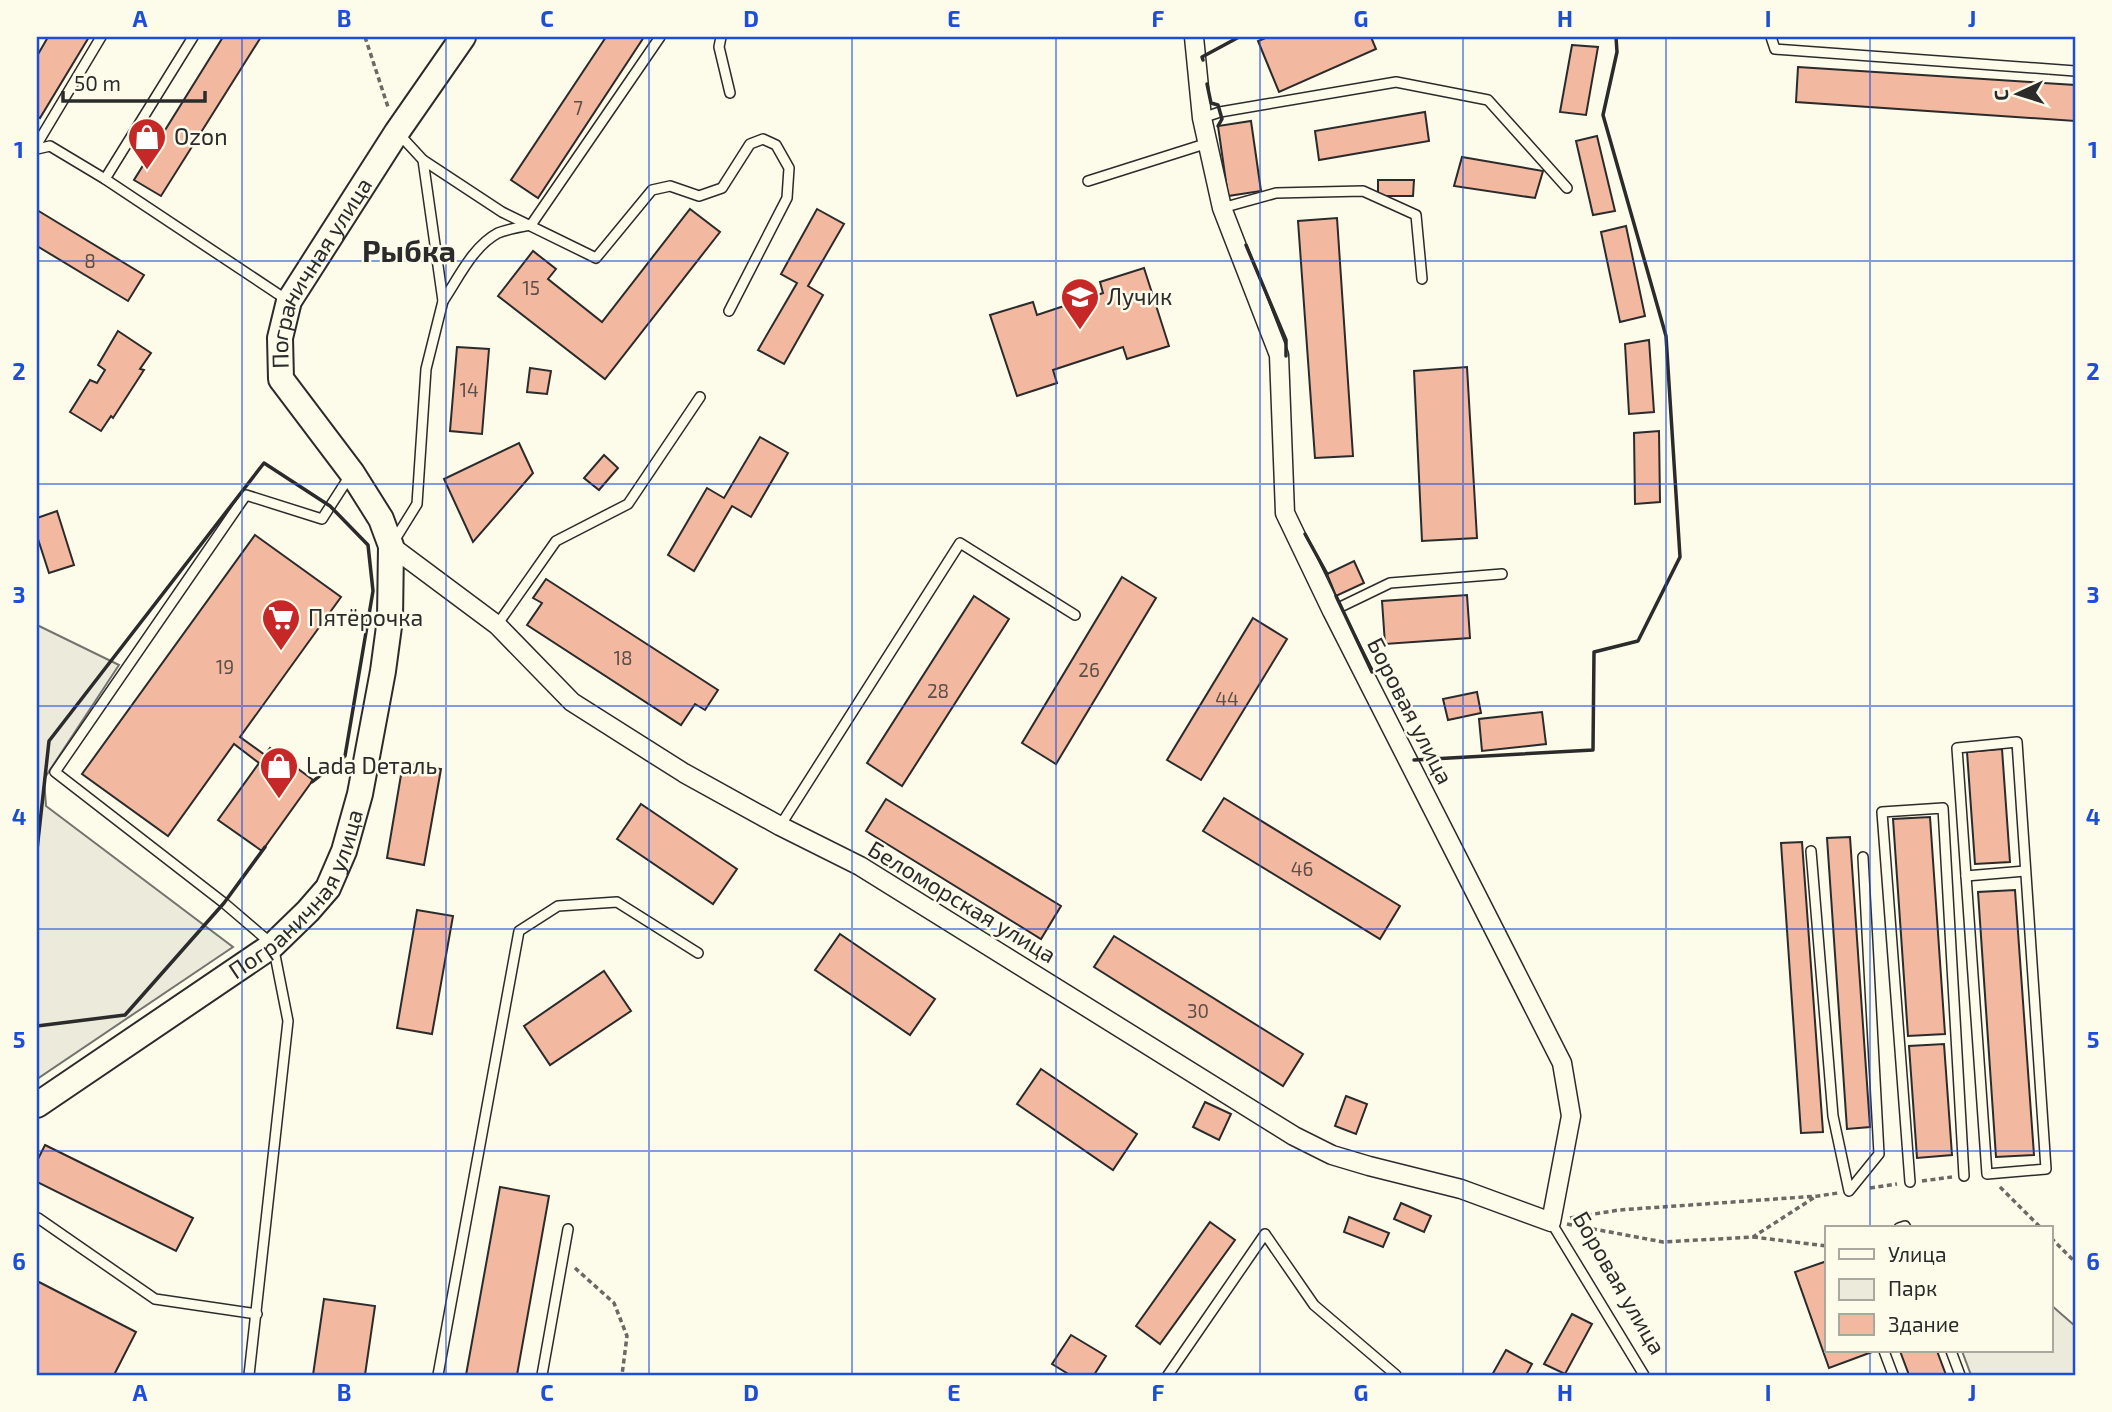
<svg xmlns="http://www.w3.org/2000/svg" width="2112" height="1412" font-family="'Exo 2',sans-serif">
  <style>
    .green { fill: #ecebdb; stroke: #74746e; stroke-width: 2 }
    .building { fill: #f2b8a0; stroke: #2b2b2b; stroke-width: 2 }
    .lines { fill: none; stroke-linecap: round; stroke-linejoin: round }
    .service-casing { stroke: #2b2b2b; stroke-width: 12 }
    .minor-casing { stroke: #2b2b2b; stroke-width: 21 }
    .secondary-casing { stroke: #2b2b2b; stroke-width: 28 }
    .path { stroke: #6a6964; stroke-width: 3.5; stroke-dasharray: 5 3.5; stroke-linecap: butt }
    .service { stroke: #fdfbea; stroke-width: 9 }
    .minor { stroke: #fdfbea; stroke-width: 18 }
    .secondary { stroke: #fdfbea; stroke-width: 24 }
    .wall { stroke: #2b2b2b; stroke-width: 3.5 }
    .grid { fill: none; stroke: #1d4ed8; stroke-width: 2; stroke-opacity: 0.55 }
    .labels { text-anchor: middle; stroke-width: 5; stroke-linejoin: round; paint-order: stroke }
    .number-label { font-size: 19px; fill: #5d4e48 }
    .poi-label { font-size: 23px; fill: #2b2b2b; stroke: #fdfbea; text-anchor: start }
    .street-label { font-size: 23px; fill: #2b2b2b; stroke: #fdfbea }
    .district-label { font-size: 30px; font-weight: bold; fill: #2b2b2b; stroke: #fdfbea }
    .neatline { fill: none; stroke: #1d4ed8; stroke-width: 2.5 }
    .grid-label { font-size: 23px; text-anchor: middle; font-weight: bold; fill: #1d4ed8 }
  </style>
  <rect width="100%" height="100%" fill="#fdfbea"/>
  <g class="green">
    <path d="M 37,625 L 119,665 L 44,779 L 46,806 L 233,947 L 37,1079 Z"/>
    <path d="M 2051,1305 L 2075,1326 L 2075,1375 L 1971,1375 L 1962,1351 L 2051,1351 Z"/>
  </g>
  <g class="building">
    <path d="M 48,37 L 89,37 L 40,118 L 37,116 L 37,56 Z"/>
    <path d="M 223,37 L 261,37 L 161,196 L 134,180 Z"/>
    <path d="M 606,37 L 644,37 L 538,198 L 511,180 Z"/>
    <path d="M 1268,37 L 1371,37 L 1376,49 L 1279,92 L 1258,41 Z"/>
    <path d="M 1572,45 L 1598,47 L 1586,115 L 1560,112 Z"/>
    <path d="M 1798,67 L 2075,85 L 2075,121 L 1796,102 Z"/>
    <path d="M 1425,112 L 1429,141 L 1319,160 L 1315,131 Z"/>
    <path d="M 1251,121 L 1261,191 L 1228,196 L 1218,126 Z"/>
    <path d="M 1597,136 L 1615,211 L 1593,215 L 1576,141 Z"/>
    <path d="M 1462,157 L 1543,171 L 1535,198 L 1454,186 Z"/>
    <path d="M 1378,180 L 1414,180 L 1413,196 L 1378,196 Z"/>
    <path d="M 690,209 L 720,232 L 605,379 L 498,296 L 533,251 L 556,269 L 548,279 L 602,322 Z"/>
    <path d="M 817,209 L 844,224 L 808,286 L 823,295 L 784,364 L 758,350 L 797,283 L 781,274 Z"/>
    <path d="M 37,210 L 144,275 L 128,301 L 37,246 Z"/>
    <path d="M 1337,218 L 1353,456 L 1315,458 L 1298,221 Z"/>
    <path d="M 1626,226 L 1645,316 L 1620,322 L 1601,232 Z"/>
    <path d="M 1144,268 L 1169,346 L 1127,359 L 1123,347 L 1053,370 L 1057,383 L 1017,396 L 990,315 L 1033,302 L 1037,315 L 1103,293 L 1100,282 Z"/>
    <path d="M 118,331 L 151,353 L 140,369 L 144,370 L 113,418 L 111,416 L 101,431 L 70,412 L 90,380 L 97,383 L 105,370 L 98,365 Z"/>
    <path d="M 1649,340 L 1654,412 L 1629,414 L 1625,344 Z"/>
    <path d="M 457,347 L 489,349 L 482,434 L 450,431 Z"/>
    <path d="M 1467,367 L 1477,538 L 1422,541 L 1414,371 Z"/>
    <path d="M 530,368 L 551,371 L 547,394 L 527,392 Z"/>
    <path d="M 1659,431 L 1660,502 L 1635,504 L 1634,433 Z"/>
    <path d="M 760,437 L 788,453 L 751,517 L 732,506 L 694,571 L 668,555 L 707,488 L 724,498 Z"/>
    <path d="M 519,443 L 533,473 L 473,542 L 444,479 Z"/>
    <path d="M 604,455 L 618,468 L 599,490 L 584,478 Z"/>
    <path d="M 57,511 L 74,565 L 49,573 L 37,536 L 37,518 Z"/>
    <path d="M 255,535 L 341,597 L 240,737 L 265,755 L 270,748 L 313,780 L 262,851 L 218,820 L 259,763 L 234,744 L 168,836 L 82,774 Z"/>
    <path d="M 1354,561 L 1364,583 L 1336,596 L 1327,574 Z"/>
    <path d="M 1122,577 L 1156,598 L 1056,764 L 1022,743 Z"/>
    <path d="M 546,579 L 718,690 L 705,710 L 695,704 L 681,725 L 527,625 L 542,603 L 533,598 Z"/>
    <path d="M 1467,595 L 1470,638 L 1385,644 L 1382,601 Z"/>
    <path d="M 974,596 L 1009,619 L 902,786 L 867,763 Z"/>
    <path d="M 1253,618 L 1287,639 L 1201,780 L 1167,760 Z"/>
    <path d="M 1477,692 L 1481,713 L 1448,720 L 1443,699 Z"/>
    <path d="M 1542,712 L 1546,744 L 1482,751 L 1479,719 Z"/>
    <path d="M 2002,749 L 2010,862 L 1975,864 L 1967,752 Z"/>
    <path d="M 403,763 L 441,769 L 424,865 L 387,858 Z"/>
    <path d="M 1224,798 L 1400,906 L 1380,939 L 1203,831 Z"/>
    <path d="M 886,799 L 1061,906 L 1041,939 L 866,831 Z"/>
    <path d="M 641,804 L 737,869 L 713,904 L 617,839 Z"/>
    <path d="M 1930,817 L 1945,1034 L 1908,1036 L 1893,819 Z"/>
    <path d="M 1850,837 L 1870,1127 L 1847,1129 L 1827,838 Z"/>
    <path d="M 1802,842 L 1823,1132 L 1801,1133 L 1781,843 Z"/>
    <path d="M 2015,890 L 2034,1155 L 1996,1157 L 1978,892 Z"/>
    <path d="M 417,910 L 453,916 L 432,1034 L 397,1028 Z"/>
    <path d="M 840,934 L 935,999 L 910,1035 L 815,970 Z"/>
    <path d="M 1114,936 L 1303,1054 L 1283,1086 L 1094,967 Z"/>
    <path d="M 604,971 L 631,1011 L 550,1065 L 524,1026 Z"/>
    <path d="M 1944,1044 L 1952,1155 L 1917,1158 L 1909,1046 Z"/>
    <path d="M 1041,1069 L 1137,1134 L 1113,1170 L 1017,1104 Z"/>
    <path d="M 1346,1096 L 1367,1104 L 1356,1134 L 1335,1126 Z"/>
    <path d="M 1205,1102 L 1231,1114 L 1219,1140 L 1193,1127 Z"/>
    <path d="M 45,1145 L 193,1218 L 176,1251 L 37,1182 L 37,1161 Z"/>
    <path d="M 500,1187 L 549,1196 L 517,1375 L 466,1375 Z"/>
    <path d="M 1401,1203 L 1431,1216 L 1424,1232 L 1394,1219 Z"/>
    <path d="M 1349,1217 L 1389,1233 L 1383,1247 L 1344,1232 Z"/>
    <path d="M 1210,1222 L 1235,1240 L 1160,1344 L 1136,1326 Z"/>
    <path d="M 1827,1261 L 1827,1351 L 1872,1352 L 1829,1368 L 1795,1272 Z"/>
    <path d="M 39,1282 L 136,1332 L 114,1375 L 37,1375 L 37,1286 Z"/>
    <path d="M 324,1299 L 375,1306 L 365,1375 L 313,1375 Z"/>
    <path d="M 1572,1314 L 1592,1324 L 1565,1374 L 1544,1364 Z"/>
    <path d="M 1071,1335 L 1106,1356 L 1094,1375 L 1070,1375 L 1052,1364 Z"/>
    <path d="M 1506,1350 L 1532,1364 L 1526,1375 L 1492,1375 Z"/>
    <path d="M 1900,1351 L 1937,1351 L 1946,1375 L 1909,1375 Z"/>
  </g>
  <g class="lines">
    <defs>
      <g id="service">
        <path d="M 721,37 L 719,47 L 730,93"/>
        <path d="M 1771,37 L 1775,49 L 2075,71"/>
        <path d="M 1202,118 L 1220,112 L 1396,82 L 1488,100 L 1567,188"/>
        <path d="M 37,144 L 101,37"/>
        <path d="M 37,149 L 50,146 L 105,179 L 287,300"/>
        <path d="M 423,160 L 502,212 L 596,258 L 652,190 L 670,186 L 699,196 L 722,188 L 750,144 L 763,139 L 776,145 L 789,168 L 787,198 L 729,311"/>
        <path d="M 105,179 L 193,37"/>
        <path d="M 1088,181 L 1208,143"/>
        <path d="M 1222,208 L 1276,193 L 1363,191 L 1416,215 L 1422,279"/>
        <path d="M 443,301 C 458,279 473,246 498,233 C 508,229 520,227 531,225 L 660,37"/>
        <path d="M 394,541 L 417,504 L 426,369 L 443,301 L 423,160 L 399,134"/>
        <path d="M 1332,611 L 1390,583 L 1502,574"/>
        <path d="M 497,625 L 556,541 L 628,504 L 700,397"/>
        <path d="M 2017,742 L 2046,1169 L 1987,1174 L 1957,748 Z"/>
        <path d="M 780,826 L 960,543 L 1075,615"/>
        <path d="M 1811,851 L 1833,1116 L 1849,1191 L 1879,1154 L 1863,857"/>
        <path d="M 1966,876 L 2025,871"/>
        <path d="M 1910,1182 L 1882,812 L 1943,808 L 1964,1176"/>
        <path d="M 38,1218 L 155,1299 L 257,1314"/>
        <path d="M 1551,1222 L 1644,1375"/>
        <path d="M 1899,1228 L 1905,1226 L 1906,1228"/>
        <path d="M 1884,1351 L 1893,1375"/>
        <path d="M 1951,1351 L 1960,1375"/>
        <path d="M 249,1375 L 288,1021 L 273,945 L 224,903 L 55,772 L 246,495 L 322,519 L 351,474"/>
        <path d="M 438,1375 L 519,931 L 558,906 L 617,902 L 698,953"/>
        <path d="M 542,1375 L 568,1229"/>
        <path d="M 1168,1375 L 1265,1234 L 1314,1305 L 1396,1375"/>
      </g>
      <path id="minor" d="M 391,546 L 497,625 L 572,702 L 684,773 L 780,826 L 860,866 L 1294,1136 L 1332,1155 L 1369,1166 L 1461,1189 L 1551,1222 L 1571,1116 L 1562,1063 L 1332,611 L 1285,513 L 1279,355 L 1222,208 L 1202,118 L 1194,37"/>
      <g id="secondary">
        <path id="s1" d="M 37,1105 L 273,945 L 308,911 L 328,888 L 344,851 L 360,794 L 383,671 L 390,619 L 391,546 L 381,519 L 352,473 L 281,379 L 280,338 L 289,301 L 397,132 L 463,37"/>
      </g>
    </defs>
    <use href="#service" class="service-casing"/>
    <use href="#minor" class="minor-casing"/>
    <use href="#secondary" class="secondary-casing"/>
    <g class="path">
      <path d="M 365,37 L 388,107"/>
      <path d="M 1922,1181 L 1952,1177"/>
      <path d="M 2000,1187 L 2041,1228"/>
      <path d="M 1870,1188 L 1897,1184"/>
      <path d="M 1570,1218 L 1619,1210 L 1818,1196 L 1838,1193"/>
      <path d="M 1567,1224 L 1663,1242 L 1753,1237 L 1815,1197"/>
      <path d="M 1753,1237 L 1827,1246"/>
      <path d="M 2051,1238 L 2075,1262"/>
      <path d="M 575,1268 L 614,1303 L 627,1336 L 622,1375"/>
    </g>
    <use href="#service" class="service"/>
    <use href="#minor" class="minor"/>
    <use href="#secondary" class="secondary"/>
    <g class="wall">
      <path d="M 1203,60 L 1202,57 L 1239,37"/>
      <path d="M 1207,84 L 1211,103 L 1218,105 L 1222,119 L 1218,126"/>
      <path d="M 1246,245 L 1286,340 L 1286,356"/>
      <path d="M 1305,534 L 1327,574"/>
      <path d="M 1336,596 L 1372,672"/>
      <path d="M 1414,760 L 1593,750 L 1594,652 L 1638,641 L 1680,557 L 1666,336 L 1603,115 L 1617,52 L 1616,37"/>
      <path d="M 37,850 L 49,741 L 264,463 L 330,506 L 368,545 L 373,591 L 345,756 L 312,782"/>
      <path d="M 37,1026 L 125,1015 L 224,903 L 265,847"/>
    </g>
  </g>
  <path class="grid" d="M 242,37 L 242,1375M 446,37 L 446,1375M 649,37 L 649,1375M 852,37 L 852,1375M 1056,37 L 1056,1375M 1260,37 L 1260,1375M 1463,37 L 1463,1375M 1666,37 L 1666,1375M 1870,37 L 1870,1228M 37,261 L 2075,261M 37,484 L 2075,484M 37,706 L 2075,706M 37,929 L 2075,929M 37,1151 L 2075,1151M 1870,1351 L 1870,1375"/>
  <defs>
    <symbol id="shop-pin" viewBox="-11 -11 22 30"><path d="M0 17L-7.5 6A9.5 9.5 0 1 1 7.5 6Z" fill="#c62828" stroke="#fdfbea"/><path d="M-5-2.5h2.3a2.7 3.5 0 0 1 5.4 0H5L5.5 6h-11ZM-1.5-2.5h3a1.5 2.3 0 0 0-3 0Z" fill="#fff"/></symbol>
    <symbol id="school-pin" viewBox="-11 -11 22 30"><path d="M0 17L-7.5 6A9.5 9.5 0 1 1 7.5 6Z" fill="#c62828" stroke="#fdfbea"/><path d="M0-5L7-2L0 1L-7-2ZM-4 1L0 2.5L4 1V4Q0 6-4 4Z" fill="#fff"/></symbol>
    <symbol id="supermarket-pin" viewBox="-11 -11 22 30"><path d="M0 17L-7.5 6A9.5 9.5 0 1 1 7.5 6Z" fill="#c62828" stroke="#fdfbea"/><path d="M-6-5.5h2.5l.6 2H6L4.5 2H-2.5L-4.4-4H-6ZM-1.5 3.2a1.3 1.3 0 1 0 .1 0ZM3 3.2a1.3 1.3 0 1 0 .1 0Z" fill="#fff"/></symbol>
  </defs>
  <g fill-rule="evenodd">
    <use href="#shop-pin" x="125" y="115" width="44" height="60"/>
    <use href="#school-pin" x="1058" y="275" width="44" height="60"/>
    <use href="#supermarket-pin" x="259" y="596" width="44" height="60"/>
    <use href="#shop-pin" x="257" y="744" width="44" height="60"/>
  </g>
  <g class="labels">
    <g class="number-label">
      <text x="578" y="115">7</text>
      <text x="90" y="268">8</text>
      <text x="531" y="295">15</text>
      <text x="469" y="397">14</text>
      <text x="623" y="665">18</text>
      <text x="225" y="674">19</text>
      <text x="1089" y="677">26</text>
      <text x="938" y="698">28</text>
      <text x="1227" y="706">44</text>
      <text x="1302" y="876">46</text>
      <text x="1198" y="1018">30</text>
    </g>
    <g class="poi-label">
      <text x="174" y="145">Ozon</text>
      <text x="1107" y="305">Лучик</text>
      <text x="308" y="626">Пятёрочка</text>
      <text x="306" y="774">Lada Dеталь</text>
    </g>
    <g class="street-label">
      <text dy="8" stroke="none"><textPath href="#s1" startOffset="1032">Пограничная улица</textPath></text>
      <text transform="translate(1410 711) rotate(63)" y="8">Боровая улица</text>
      <text dy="8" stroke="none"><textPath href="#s1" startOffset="341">Пограничная улица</textPath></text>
      <text transform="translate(962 902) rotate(31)" y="8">Беломорская улица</text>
      <text transform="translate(1619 1283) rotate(60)" y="8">Боровая улица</text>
    </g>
    <g class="district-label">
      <text x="409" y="262">Рыбка</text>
    </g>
  </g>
  <rect width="2112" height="1412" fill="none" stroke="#fdfbea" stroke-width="77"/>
  <rect x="1825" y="1226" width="228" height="126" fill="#fdfbea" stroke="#a9a89e" stroke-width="2"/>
  <rect x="1839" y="1249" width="35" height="10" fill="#fdfbea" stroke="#a9a89e" stroke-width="2"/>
  <text x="1888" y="1262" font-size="21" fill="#2b2b2b">Улица</text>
  <rect x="1839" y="1279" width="35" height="21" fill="#ecebdb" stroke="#a9a89e" stroke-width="2"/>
  <text x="1888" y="1296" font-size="21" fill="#2b2b2b">Парк</text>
  <rect x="1839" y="1314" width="35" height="21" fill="#f2b8a0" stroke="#a9a89e" stroke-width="2"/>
  <text x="1888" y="1332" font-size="21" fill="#2b2b2b">Здание</text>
  <g transform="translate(2018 94) rotate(266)" stroke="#fdfbea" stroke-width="5" paint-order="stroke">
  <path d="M0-5L12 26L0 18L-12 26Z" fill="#2b2b2b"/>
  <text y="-10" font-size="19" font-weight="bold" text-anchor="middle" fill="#2b2b2b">С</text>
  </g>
  <path d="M63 91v10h142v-10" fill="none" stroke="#2b2b2b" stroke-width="3.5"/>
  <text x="74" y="91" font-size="21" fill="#2b2b2b" stroke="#fdfbea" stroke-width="5" paint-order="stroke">50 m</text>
  <rect x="38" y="38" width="2036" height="1336" class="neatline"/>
  <g class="grid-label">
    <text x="140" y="27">A</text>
    <text x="344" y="27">B</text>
    <text x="547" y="27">C</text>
    <text x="751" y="27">D</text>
    <text x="954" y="27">E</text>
    <text x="1158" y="27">F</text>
    <text x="1361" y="27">G</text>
    <text x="1565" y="27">H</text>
    <text x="1768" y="27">I</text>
    <text x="1972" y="27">J</text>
    <text x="19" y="158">1</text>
    <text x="2093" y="158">1</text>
    <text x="19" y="380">2</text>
    <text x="2093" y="380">2</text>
    <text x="19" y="603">3</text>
    <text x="2093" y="603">3</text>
    <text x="19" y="825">4</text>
    <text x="2093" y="825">4</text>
    <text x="19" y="1048">5</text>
    <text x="2093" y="1048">5</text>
    <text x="19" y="1270">6</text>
    <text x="2093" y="1270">6</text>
    <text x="140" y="1401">A</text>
    <text x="344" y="1401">B</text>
    <text x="547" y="1401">C</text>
    <text x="751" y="1401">D</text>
    <text x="954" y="1401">E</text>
    <text x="1158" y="1401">F</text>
    <text x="1361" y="1401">G</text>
    <text x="1565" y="1401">H</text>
    <text x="1768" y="1401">I</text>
    <text x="1972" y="1401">J</text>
  </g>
</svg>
